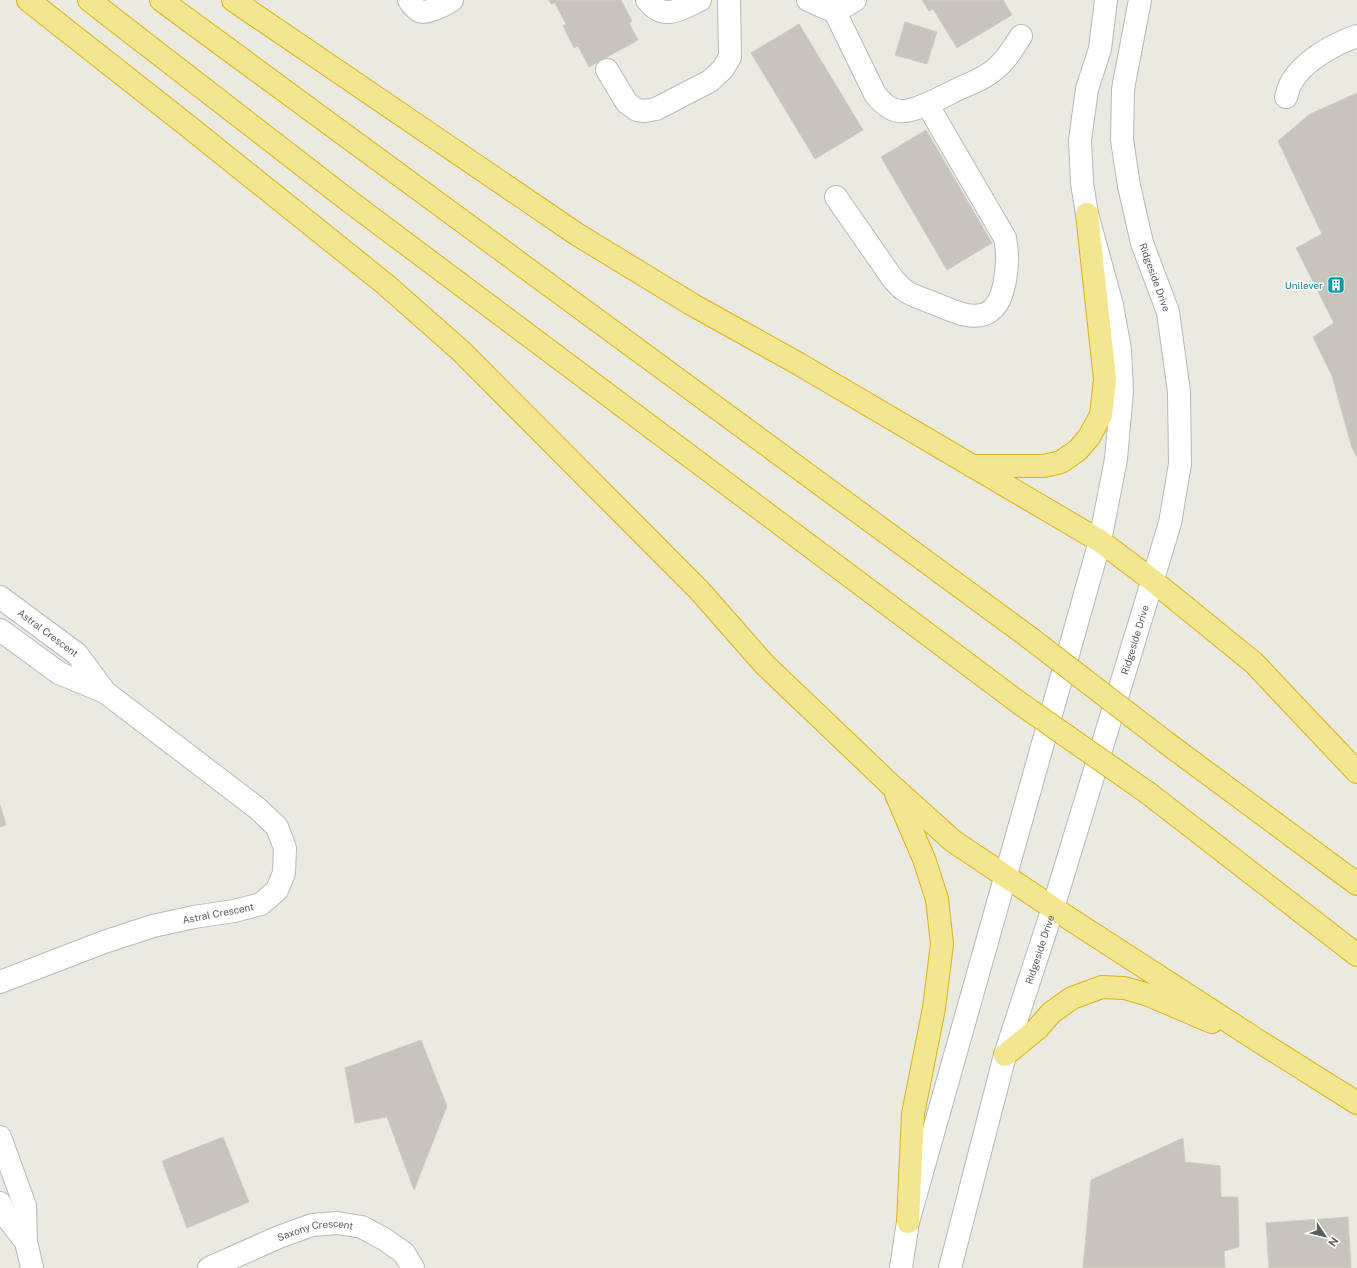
<svg xmlns="http://www.w3.org/2000/svg" width="1357" height="1268" font-family="'Public Sans',sans-serif">
  <style>
    .building { fill: #c7c4be; stroke: #cfccc0 }
    .lines { fill: none; stroke-linecap: round; stroke-linejoin: round }
    .minor-casing { stroke: #b7b8bd; stroke-width: 24 }
    .highway-casing { stroke: #d8b314; stroke-width: 24 }
    .minor { stroke: #fff; stroke-width: 22 }
    .highway { stroke: #f3e691; stroke-width: 22 }
    .highway-bridge-casing { stroke: #d8b314; stroke-width: 24; stroke-linecap: butt }
    .highway-bridge { stroke: #f3e691; stroke-width: 22 }
    .labels { text-anchor: middle; stroke-width: 3; stroke-linejoin: round; paint-order: stroke }
    .street-label { font-size: 10px; fill: #5a5c61; stroke: #fff }
    .culture-label { font-size: 10px; fill: #0d838f; stroke: #fff; text-anchor: end }
  </style>
  <rect width="100%" height="100%" fill="#ebeae1"/>
  <g class="building">
    <path d="M 549,0 L 621,0 L 632,21 L 629,23 L 638,40 L 589,67 L 578,46 L 574,48 L 563,26 L 566,24 L 555,3 L 551,4 Z"/>
    <path d="M 922,0 L 1003,0 L 1012,15 L 957,48 L 933,9 L 929,11 Z"/>
    <path d="M 905,22 L 937,32 L 927,64 L 895,55 Z"/>
    <path d="M 799,24 L 863,130 L 815,159 L 751,53 Z"/>
    <path d="M 1357,93 L 1357,457 L 1352,448 L 1332,376 L 1313,337 L 1334,323 L 1296,248 L 1322,234 L 1278,141 L 1310,114 Z"/>
    <path d="M 926,130 L 992,243 L 947,270 L 881,157 Z"/>
    <path d="M 0,805 L 6,825 L 0,827 Z"/>
    <path d="M 421,1040 L 447,1106 L 414,1190 L 387,1117 L 355,1123 L 345,1068 Z"/>
    <path d="M 223,1137 L 249,1202 L 187,1228 L 162,1161 Z"/>
    <path d="M 1183,1138 L 1185,1162 L 1220,1166 L 1221,1197 L 1238,1197 L 1239,1247 L 1224,1251 L 1225,1268 L 1083,1268 L 1091,1180 Z"/>
    <path d="M 1348,1217 L 1351,1268 L 1269,1268 L 1266,1223 Z"/>
  </g>
  <g class="lines">
    <defs>
      <g id="minor">
        <path d="M 409,0 C 418,14 422,14 437,8 C 442,6 447,4 452,0"/>
        <path d="M 647,0 C 664,22 680,9 700,0"/>
        <path d="M 808,0 L 835,12 L 875,94 C 882,103 892,113 905,111 C 921,109 942,97 956,90 C 969,84 984,79 994,70 C 1006,61 1013,48 1021,36"/>
        <path d="M 835,12 L 855,0"/>
        <path d="M 607,70 L 627,103 L 637,110 L 645,111 L 656,109 L 710,81 L 723,69 L 730,57 L 729,0"/>
        <path d="M 1286,97 C 1288,93 1288,88 1290,85 C 1301,62 1334,44 1357,36"/>
        <path d="M 836,197 L 893,279 C 897,283 900,287 904,290 C 913,297 928,300 938,305 C 952,310 969,320 985,314 C 1008,305 1009,257 1005,238 L 927,104"/>
        <path id="s1" d="M 0,597 L 77,654 L 105,692"/>
        <path d="M 0,630 L 59,673 L 105,692 L 257,808 L 277,827 L 285,848 L 284,873 L 277,890 L 261,904 L 234,911 L 194,917 L 153,926 L 104,942 L 0,982"/>
        <path d="M 0,1137 L 25,1206 L 26,1242 L 32,1268"/>
        <path d="M 0,1203 L 5,1215 L 26,1242"/>
        <path id="s2" d="M 209,1268 L 279,1237 L 312,1225 L 337,1223 L 362,1227 L 384,1239 L 404,1253 L 413,1268"/>
        <path d="M 901,1268 L 908,1222 L 1100,541 L 1116,459 L 1122,391 L 1120,350 L 1112,305 L 1087,214 L 1082,183 L 1080,140 L 1087,89 L 1100,49 L 1106,0"/>
        <path id="s3" d="M 950,1268 L 1005,1055 L 1053,908 L 1170,523 L 1180,464 L 1179,392 L 1168,312 L 1142,243 L 1129,186 L 1122,140 L 1123,89 L 1140,0"/>
      </g>
      <g id="highway">
        <path d="M 28,0 L 188,126 L 385,284 L 461,351 L 699,590 L 765,665 L 893,787 L 953,841 L 1053,908 L 1257,1040 L 1357,1103"/>
        <path d="M 89,0 L 349,201 L 1018,702"/>
        <path d="M 161,0 L 1030,638"/>
        <path d="M 233,0 L 578,235 L 693,305 L 799,364 L 1100,541 L 1152,580 L 1254,663 L 1357,772"/>
        <path d="M 972,466 L 1044,466 L 1061,462 L 1078,450 L 1089,437 L 1101,415 L 1105,379 L 1087,214"/>
        <path d="M 1168,744 L 1357,884"/>
        <path d="M 1148,793 L 1357,955"/>
        <path d="M 896,794 L 924,859 L 937,899 L 942,944 L 934,1008 L 913,1114 L 908,1222"/>
        <path d="M 1005,1055 L 1037,1029 L 1051,1013 L 1072,998 L 1102,987 L 1124,988 L 1146,994 L 1212,1022"/>
      </g>
    </defs>
    <use href="#minor" class="minor-casing"/>
    <use href="#highway" class="highway-casing"/>
    <use href="#minor" class="minor"/>
    <use href="#highway" class="highway"/>
    <defs>
      <g id="highway-bridge">
        <path d="M 1030,638 L 1168,744"/>
        <path d="M 1018,702 L 1148,793"/>
      </g>
    </defs>
    <use href="#highway-bridge" class="highway-bridge-casing"/>
    <use href="#highway-bridge" class="highway-bridge"/>
  </g>
  <defs>
    <symbol id="building-square" viewBox="-11 -11 22 22"><rect x="-9" y="-9" width="18" height="18" rx="4" fill="#0f9aa8" stroke="#fff"/><path d="M-4-6H4V6H1V3H-1V6H-4ZM-2.5-4.3h1.7v1.8h-1.7ZM.8-4.3h1.7v1.8H.8ZM-2.5-1h1.7V.8h-1.7ZM.8-1h1.7V.8H.8Z" fill="#fff"/></symbol>
  </defs>
  <g fill-rule="evenodd">
    <use href="#building-square" x="1326" y="275" width="20" height="20"/>
  </g>
  <g class="labels">
    <g class="street-label">
      <text transform="translate(1155 277) rotate(70)" y="4">Ridgeside Drive</text>
      <text dy="4" stroke="none"><textPath href="#s1" startOffset="60">Astral Crescent</textPath></text>
      <text dy="4" stroke="none"><textPath href="#s3" startOffset="655">Ridgeside Drive</textPath></text>
      <text transform="translate(218 913) rotate(-11)" y="4">Astral Crescent</text>
      <text dy="4" stroke="none"><textPath href="#s3" startOffset="331">Ridgeside Drive</textPath></text>
      <text dy="4" stroke="none"><textPath href="#s2" startOffset="114">Saxony Crescent</textPath></text>
    </g>
    <g class="culture-label">
      <text x="1323" y="289">Unilever</text>
    </g>
  </g>
  <g transform="translate(1325 1236) rotate(125)" stroke="#ffffff" stroke-width="3" paint-order="stroke">
  <path d="M0-3L7 15L0 10L-7 15Z" fill="#5a5c61"/>
  <text y="-6" font-size="11" font-weight="bold" text-anchor="middle" fill="#5a5c61">N</text>
  </g>
</svg>
